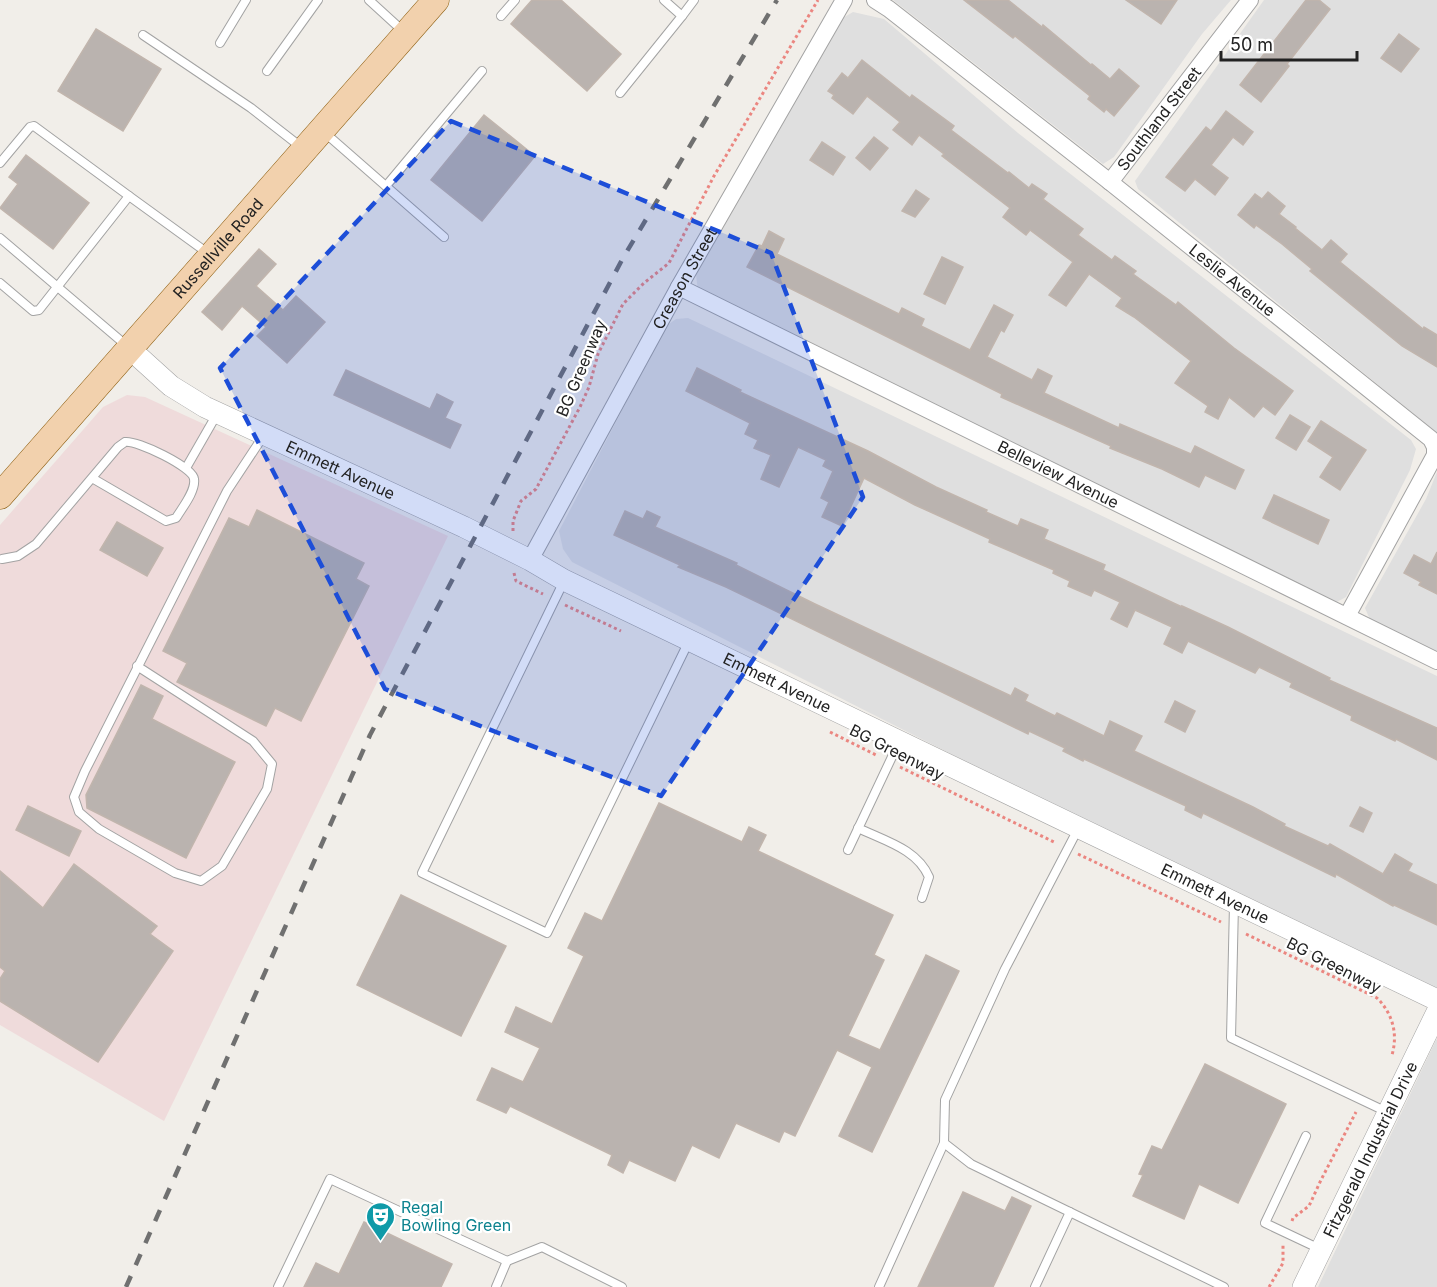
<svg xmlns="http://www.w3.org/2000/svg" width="1437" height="1287" font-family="Inter,sans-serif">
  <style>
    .residential { fill: #dfdfdf }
    .commercial { fill: #efdbdb }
    .building { fill: #bab3af; stroke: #c1b5ad; stroke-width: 1.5 }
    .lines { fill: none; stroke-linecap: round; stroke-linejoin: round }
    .service-casing { stroke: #a3a3a3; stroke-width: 10 }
    .minor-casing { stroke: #a3a3a3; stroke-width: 18 }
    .tertiary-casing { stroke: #a3a3a3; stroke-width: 22 }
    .primary-casing { stroke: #8e5f11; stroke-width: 27 }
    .path { stroke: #eb8680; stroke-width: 3; stroke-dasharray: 3 3; stroke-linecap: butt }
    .service { stroke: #fff; stroke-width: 8 }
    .minor { stroke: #fff; stroke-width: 16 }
    .tertiary { stroke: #fff; stroke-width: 21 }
    .primary { stroke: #f2d1ad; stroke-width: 26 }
    .rail { stroke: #707070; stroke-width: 4.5; stroke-dasharray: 12 12; stroke-linecap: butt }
    .marked { fill: #1d4ed8; fill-opacity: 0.2; stroke: #1d4ed8; stroke-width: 4.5; stroke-dasharray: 12 8; stroke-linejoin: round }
    .labels { text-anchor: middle; stroke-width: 4.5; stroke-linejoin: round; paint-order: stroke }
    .street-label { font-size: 16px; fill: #222; stroke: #fff }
    .culture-label { font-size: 16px; fill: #0d838f; stroke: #fff; text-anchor: start }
  </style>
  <rect width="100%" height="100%" fill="#f1eee9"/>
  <g class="residential">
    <path d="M 893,0 L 1231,0 L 1202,34 L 1114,157 L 1103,164 Z"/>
    <path d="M 1264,0 L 1437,0 L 1437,433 L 1138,189 L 1135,181 Z"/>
    <path d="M 853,12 L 884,19 L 1018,133 L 1411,440 L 1416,449 L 1410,470 L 1346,597 L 1333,604 L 698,292 L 696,274 L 841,19 Z"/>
    <path d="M 688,318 L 1437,676 L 1437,991 L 1028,793 L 572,562 L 563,549 L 559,531 L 666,326 L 676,319 Z"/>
    <path d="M 1437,472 L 1437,654 L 1371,622 L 1365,608 L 1426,499 Z"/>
    <path d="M 1437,1039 L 1437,1287 L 1318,1287 L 1436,1040 Z"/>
  </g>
  <path class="commercial" d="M 127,395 L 145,397 L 448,536 L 164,1121 L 0,1025 L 0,525 L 103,407 Z"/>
  <g class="building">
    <path d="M 532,0 L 561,0 L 621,54 L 587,91 L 511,24 Z"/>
    <path d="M 964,0 L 1008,0 L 1042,27 L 1043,25 L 1091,65 L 1092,64 L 1110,79 L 1119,69 L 1139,86 L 1114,116 L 1106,109 L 1104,112 L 1088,99 L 1090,96 L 1015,36 L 1013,38 Z"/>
    <path d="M 1126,0 L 1177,0 L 1161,24 Z"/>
    <path d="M 1306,0 L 1319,0 L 1330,9 L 1287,64 L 1289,66 L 1261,102 L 1240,85 Z"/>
    <path d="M 96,29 L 161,69 L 123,131 L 58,91 Z"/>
    <path d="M 1399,34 L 1419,49 L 1401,72 L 1381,58 Z"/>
    <path d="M 862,60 L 910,98 L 912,95 L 954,126 L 951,130 L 1008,173 L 1009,172 L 1029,188 L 1032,184 L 1047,194 L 1043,199 L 1083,229 L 1078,235 L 1112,260 L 1115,256 L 1136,271 L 1133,274 L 1176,305 L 1178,302 L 1234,348 L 1293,391 L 1275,415 L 1263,406 L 1254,417 L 1229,397 L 1218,419 L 1205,412 L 1208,406 L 1175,383 L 1191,361 L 1134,317 L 1116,306 L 1122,298 L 1089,274 L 1066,306 L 1049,295 L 1073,262 L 1030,230 L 1026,235 L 1003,217 L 1010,208 L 942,156 L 944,154 L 919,135 L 912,145 L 893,130 L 900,122 L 867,96 L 853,114 L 832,98 L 834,95 L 828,91 L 842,73 L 848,78 Z"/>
    <path d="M 1226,111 L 1253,132 L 1243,145 L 1233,137 L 1211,165 L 1228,178 L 1215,195 L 1195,179 L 1185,191 L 1166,177 L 1206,127 L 1211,131 Z"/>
    <path d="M 484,115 L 535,156 L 482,221 L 431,180 Z"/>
    <path d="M 874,137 L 888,148 L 870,170 L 856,158 Z"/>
    <path d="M 822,142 L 845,157 L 833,175 L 810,160 Z"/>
    <path d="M 26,155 L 89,203 L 53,249 L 0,208 L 18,184 L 9,177 Z"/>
    <path d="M 916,190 L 929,199 L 915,217 L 902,211 Z"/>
    <path d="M 1268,192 L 1285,206 L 1279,214 L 1296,227 L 1295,228 L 1322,250 L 1331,240 L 1347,254 L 1340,262 L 1423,329 L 1424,327 L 1437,335 L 1437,367 L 1402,346 L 1310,271 L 1312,269 L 1282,244 L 1256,225 L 1254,228 L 1238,215 L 1255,194 L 1262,199 Z"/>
    <path d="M 769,231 L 784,239 L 777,254 L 899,314 L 902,308 L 924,319 L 921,326 L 970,350 L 994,305 L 1013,315 L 1004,332 L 1001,330 L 987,357 L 1032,380 L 1038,369 L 1052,376 L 1044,393 L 1119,428 L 1120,424 L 1191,454 L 1195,446 L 1244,470 L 1235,489 L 1205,475 L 1199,487 L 1162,469 L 1110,448 L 1111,446 L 1001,397 L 1002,394 L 747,267 L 759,245 L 762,246 Z"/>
    <path d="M 259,249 L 276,264 L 256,286 L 283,310 L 296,296 L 325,322 L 287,363 L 257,336 L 266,327 L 242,306 L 222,330 L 202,312 Z"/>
    <path d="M 942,257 L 963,267 L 945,304 L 924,294 Z"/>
    <path d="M 697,368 L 741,390 L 740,392 L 868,451 L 936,487 L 987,510 L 986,512 L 1018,526 L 1021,519 L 1048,530 L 1044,539 L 1105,565 L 1103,570 L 1182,607 L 1182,606 L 1228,627 L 1330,678 L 1329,680 L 1437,728 L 1437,760 L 1396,739 L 1395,741 L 1351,720 L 1352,716 L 1290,687 L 1292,683 L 1259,667 L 1255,673 L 1188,641 L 1182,653 L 1164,644 L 1172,627 L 1135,610 L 1127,627 L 1111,619 L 1120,602 L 1094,590 L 1091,596 L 1068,586 L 1070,581 L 1053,573 L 1054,570 L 989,542 L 990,539 L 915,505 L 864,478 L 842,526 L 822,517 L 829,502 L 821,498 L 833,471 L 823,466 L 826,460 L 798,447 L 779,487 L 761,479 L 771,455 L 754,448 L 758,440 L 745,434 L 750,423 L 686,391 Z"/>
    <path d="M 346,370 L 430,409 L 437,394 L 453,402 L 445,418 L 461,425 L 450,448 L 334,395 Z"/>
    <path d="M 1290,415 L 1310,427 L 1296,450 L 1276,438 Z"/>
    <path d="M 1321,421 L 1366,450 L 1340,490 L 1320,477 L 1333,457 L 1308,441 Z"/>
    <path d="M 1274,495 L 1329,520 L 1318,544 L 1263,518 Z"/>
    <path d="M 257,510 L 364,563 L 356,579 L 369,586 L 301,721 L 275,708 L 266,726 L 177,682 L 187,663 L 163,651 L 229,518 L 249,527 Z"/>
    <path d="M 625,511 L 643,519 L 647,511 L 660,517 L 655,527 L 737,563 L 736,565 L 815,604 L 1011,696 L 1015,688 L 1028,695 L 1025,701 L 1055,716 L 1057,713 L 1104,736 L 1110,721 L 1142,736 L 1134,751 L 1253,807 L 1285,824 L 1284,826 L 1328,846 L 1330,844 L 1383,874 L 1395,854 L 1412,864 L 1408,871 L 1437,885 L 1437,925 L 1394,905 L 1393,906 L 1336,874 L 1335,877 L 1203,813 L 1201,818 L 1185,810 L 1186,806 L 1084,759 L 1083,761 L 1063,751 L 1065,748 L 1029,731 L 1028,734 L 726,587 L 678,567 L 680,565 L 614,535 Z"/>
    <path d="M 117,522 L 163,548 L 147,576 L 100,550 Z"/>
    <path d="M 1437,552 L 1437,594 L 1419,585 L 1421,582 L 1404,573 L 1414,555 L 1431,564 Z"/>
    <path d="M 141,685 L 163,696 L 152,719 L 235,762 L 186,858 L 87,808 L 86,795 Z"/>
    <path d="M 1175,701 L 1195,711 L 1185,732 L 1165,722 Z"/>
    <path d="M 659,803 L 742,842 L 749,827 L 766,835 L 758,851 L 893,915 L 874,955 L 884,960 L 848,1036 L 880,1050 L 926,955 L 959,971 L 872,1152 L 839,1136 L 872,1067 L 837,1050 L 795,1136 L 784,1131 L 779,1142 L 736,1123 L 719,1158 L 692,1145 L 675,1181 L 629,1160 L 623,1173 L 608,1165 L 612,1155 L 510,1106 L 506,1113 L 477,1100 L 492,1068 L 523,1082 L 540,1048 L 505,1032 L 516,1007 L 552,1024 L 584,956 L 568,948 L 585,913 L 602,921 Z"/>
    <path d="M 28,806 L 81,831 L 69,856 L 16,830 Z"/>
    <path d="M 1360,807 L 1372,813 L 1363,832 L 1350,826 Z"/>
    <path d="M 74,864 L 157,926 L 150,934 L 173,951 L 98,1062 L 0,1001 L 0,979 L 5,971 L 0,967 L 0,871 L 43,908 Z"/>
    <path d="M 401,895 L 506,946 L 461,1036 L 357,985 Z"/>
    <path d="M 1205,1064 L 1286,1104 L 1238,1203 L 1199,1184 L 1184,1219 L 1133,1196 L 1143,1175 L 1139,1174 L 1152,1146 L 1162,1150 Z"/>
    <path d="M 963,1192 L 1005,1211 L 1012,1197 L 1031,1206 L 993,1287 L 918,1287 Z"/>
    <path d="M 364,1222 L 452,1264 L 441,1287 L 304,1287 L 316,1263 L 339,1274 Z"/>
  </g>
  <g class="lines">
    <defs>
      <g id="service">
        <path d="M 369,0 L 404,32"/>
        <path d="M 501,16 L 515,0"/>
        <path d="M 682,16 L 694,0"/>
        <path d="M 143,35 L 251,108 L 301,147"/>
        <path d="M 220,43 L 246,0"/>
        <path d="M 267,71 L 318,0"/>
        <path d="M 620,93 L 682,16 L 664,0"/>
        <path d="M 324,132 L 444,237"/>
        <path d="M 0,163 L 30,127 L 34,126 L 129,196"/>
        <path d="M 386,186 L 482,71"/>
        <path d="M 0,238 L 127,346"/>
        <path d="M 0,283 L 33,311 L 39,310 L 129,196 L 209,254"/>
        <path d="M 186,468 L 217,414"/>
        <path d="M 2,559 L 18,556 L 36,544 L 118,447 L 125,442 C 137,440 193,467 194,479 C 196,491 182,508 176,518 L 166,521 L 92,478"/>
        <path d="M 564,581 L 422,873 L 547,933 L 689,641"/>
        <path d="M 137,666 L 253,741 L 272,764 L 267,789 L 222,866 L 201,881 L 175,873 L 99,829 L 79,812 L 74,797 L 85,771 L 227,491 L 264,435"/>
        <path d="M 858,828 C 885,841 917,849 929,877 L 922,898"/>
        <path d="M 1078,829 L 1005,969 L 945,1100 L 944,1143 L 971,1164 L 1224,1287"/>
        <path d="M 848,850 L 899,742"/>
        <path d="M 1234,904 L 1231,1038 L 1387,1112"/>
        <path d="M 1306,1136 L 1265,1223 L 1320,1249"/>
        <path d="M 278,1287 L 330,1179 L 507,1261 L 542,1247 L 622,1287"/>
        <path d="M 496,1287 L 507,1261"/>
        <path d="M 879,1287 L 944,1143"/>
        <path d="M 1035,1287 L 1070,1212"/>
      </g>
      <g id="minor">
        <path id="s1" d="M 875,0 L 889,9 L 1110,182 L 1431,439 L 1435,447 L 1435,455 L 1347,616"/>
        <path id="s2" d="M 1110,182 L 1250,0"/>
        <path id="s3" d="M 679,287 L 1437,661"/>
        <path id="s4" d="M 530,560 L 679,287 L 844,0"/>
      </g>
      <g id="tertiary">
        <path id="s5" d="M 129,348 L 171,386 L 205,407 L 464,527 L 530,560 L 564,580 L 1437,1000"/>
        <path id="s6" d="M 1303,1287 L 1437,1012"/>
      </g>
      <g id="primary">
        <path id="s7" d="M 0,496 L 436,0"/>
      </g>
    </defs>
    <use href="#service" class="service-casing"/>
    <use href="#minor" class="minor-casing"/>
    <use href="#tertiary" class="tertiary-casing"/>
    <use href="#primary" class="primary-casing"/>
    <g class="path">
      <path d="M 513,531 L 513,521 L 521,501 L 536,489 L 580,407 L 589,387 L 598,354 L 623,304 L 644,283 L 669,263 L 714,176 L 818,0"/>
      <path d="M 514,573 L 516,581 L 543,594"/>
      <path d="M 565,605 L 621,631"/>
      <path d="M 830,732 L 878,756"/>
      <path d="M 900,767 L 1056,843"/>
      <path d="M 1078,854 L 1221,922"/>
      <path d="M 1246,934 L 1377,998 C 1393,1014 1398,1034 1392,1055"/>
      <path d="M 1292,1221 L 1293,1218 L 1309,1206 L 1321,1180 L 1356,1112"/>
      <path d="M 1269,1287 L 1283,1263 L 1283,1245"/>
    </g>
    <use href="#service" class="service"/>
    <use href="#minor" class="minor"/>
    <use href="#tertiary" class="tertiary"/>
    <use href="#primary" class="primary"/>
    <path class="rail" d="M 126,1287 L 370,735 L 623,258 L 777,0"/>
  </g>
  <path class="marked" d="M 451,121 L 771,253 L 863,497 L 661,796 L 385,689 L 220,368 Z"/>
  <defs>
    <symbol id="theatre-pin" viewBox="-11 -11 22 30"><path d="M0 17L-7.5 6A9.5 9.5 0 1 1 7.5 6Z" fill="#0f9aa8" stroke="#fff"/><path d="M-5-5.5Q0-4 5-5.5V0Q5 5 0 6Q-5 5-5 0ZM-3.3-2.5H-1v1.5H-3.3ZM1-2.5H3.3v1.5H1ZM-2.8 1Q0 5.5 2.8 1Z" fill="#fff"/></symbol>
  </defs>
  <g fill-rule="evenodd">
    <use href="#theatre-pin" x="364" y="1200" width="33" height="45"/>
  </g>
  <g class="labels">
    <g class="street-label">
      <text dy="6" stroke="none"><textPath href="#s2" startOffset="80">Southland Street</textPath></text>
      <text dy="6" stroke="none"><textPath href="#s7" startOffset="330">Russellville Road</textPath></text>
      <text dy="6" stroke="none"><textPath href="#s4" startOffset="321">Creason Street</textPath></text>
      <text dy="6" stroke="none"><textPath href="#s1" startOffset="454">Leslie Avenue</textPath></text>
      <text transform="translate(581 368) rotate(-67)" y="6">BG Greenway</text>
      <text dy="6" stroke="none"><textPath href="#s5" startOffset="246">Emmett Avenue</textPath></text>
      <text dy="6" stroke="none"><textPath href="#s3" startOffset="423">Belleview Avenue</textPath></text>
      <text dy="6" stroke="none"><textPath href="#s5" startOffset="732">Emmett Avenue</textPath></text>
      <text transform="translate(897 752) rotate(27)" y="6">BG Greenway</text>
      <text dy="6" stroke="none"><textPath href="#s5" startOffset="1218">Emmett Avenue</textPath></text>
      <text transform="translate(1334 965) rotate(27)" y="6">BG Greenway</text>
      <text dy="6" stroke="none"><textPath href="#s6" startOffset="153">Fitzgerald Industrial Drive</textPath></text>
    </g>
    <g class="culture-label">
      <text x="401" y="1213">Regal<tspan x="401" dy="18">Bowling Green</tspan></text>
    </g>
  </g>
  <path d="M1221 51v9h136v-9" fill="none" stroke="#222222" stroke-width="3"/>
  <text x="1230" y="51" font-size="18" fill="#222222" stroke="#ffffff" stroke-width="4.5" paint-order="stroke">50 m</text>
</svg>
